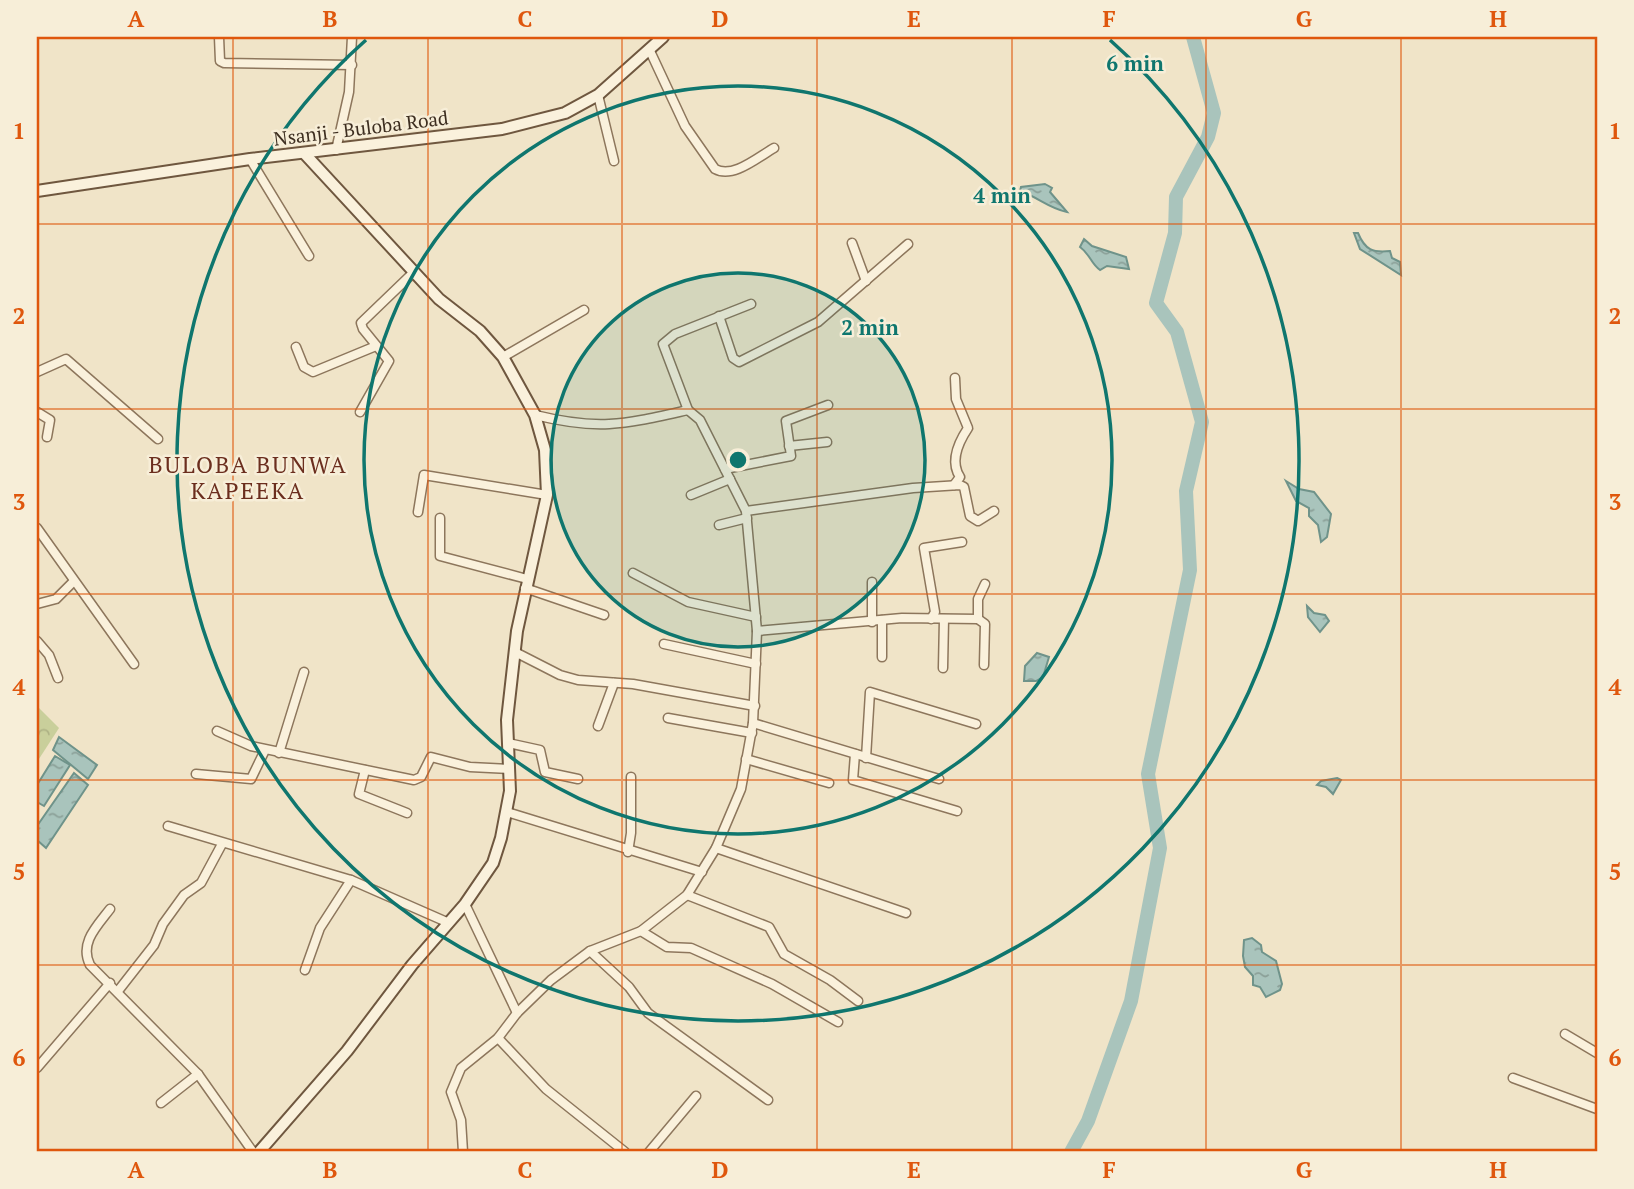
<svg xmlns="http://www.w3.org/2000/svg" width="1634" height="1189" font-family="'PT Serif',serif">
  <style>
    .forest { fill: url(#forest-crowns) }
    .water { fill: url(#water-ripples); stroke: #6f938a; stroke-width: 2 }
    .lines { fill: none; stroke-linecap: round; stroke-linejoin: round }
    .river { stroke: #a9c4bc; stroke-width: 14 }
    .street-casing { stroke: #8d765c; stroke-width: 11 }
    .secondary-casing { stroke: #6f573f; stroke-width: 14 }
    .street { stroke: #faf1dc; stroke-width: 8 }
    .secondary { stroke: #faf1dc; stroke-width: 10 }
    .grid { fill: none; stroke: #df570d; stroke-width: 2; stroke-opacity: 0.55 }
    .ring { fill: none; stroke: #0f766e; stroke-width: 3.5 }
    .labels { text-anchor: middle; stroke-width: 5; stroke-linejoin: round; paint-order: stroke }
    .street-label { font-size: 19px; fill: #3d2e20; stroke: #f7eed8 }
    .quarter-label { font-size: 23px; letter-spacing: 2px; fill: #6b2e1e; stroke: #f7eed8 }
    .centre { fill: #0f766e; stroke: #f7eed8; stroke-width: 3.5 }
    .ring-label { font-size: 21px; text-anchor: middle; font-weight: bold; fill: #0f766e; stroke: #f7eed8; stroke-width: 5; stroke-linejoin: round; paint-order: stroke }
    .neatline { fill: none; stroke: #df570d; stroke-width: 2.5 }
    .grid-label { font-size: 23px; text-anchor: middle; font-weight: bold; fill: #df570d }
  </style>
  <defs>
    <pattern id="forest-crowns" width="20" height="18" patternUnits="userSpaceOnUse" patternTransform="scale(1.75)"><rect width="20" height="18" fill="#c9cf9b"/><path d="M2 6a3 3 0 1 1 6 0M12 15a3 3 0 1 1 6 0" fill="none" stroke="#aeb285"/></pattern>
    <pattern id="water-ripples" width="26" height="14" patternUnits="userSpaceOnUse" patternTransform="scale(1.75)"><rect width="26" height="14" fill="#a9c4bc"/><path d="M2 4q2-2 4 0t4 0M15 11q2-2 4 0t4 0" fill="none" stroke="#8ba098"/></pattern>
  </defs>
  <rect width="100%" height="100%" fill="#f0e4c8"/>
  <path class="forest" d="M 37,706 L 59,728 L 37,762 Z"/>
  <g class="water">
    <path d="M 1045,184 L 1052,188 L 1050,192 L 1067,212 C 1048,208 1038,197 1020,191 L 1021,187 Z"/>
    <path d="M 1354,233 L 1358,233 C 1365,250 1373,253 1390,251 L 1392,258 L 1400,262 L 1401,275 L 1360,249 Z"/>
    <path d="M 1084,239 L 1092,246 L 1126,257 L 1129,269 L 1107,266 L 1100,270 C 1091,264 1090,254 1080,247 Z"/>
    <path d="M 1286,481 L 1299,489 L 1314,492 L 1331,514 L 1327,537 L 1321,542 L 1318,525 L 1309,516 L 1309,508 L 1296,501 Z"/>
    <path d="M 1307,606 L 1314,613 L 1325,615 L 1329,621 L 1320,632 L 1308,617 Z"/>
    <path d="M 1037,653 L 1049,657 L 1043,677 L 1036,681 L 1024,681 L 1025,666 Z"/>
    <path d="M 59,737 L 97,765 L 88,779 L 53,750 Z"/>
    <path d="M 55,756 L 70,765 L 44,806 L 37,802 L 37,785 Z"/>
    <path d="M 74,773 L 88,785 L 46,848 L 37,840 L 37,826 Z"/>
    <path d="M 1337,778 L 1341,780 L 1333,794 L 1326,787 L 1317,785 L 1321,781 Z"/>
    <path d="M 1252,938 L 1261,945 L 1262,952 L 1276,961 L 1282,984 L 1280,990 L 1266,997 L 1260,987 L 1253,985 L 1253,976 L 1245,967 L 1243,956 L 1244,940 Z"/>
  </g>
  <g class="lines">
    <path class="river" d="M 1071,1152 L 1088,1121 L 1131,1001 L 1160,848 L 1148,774 L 1190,570 L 1186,491 L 1202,422 L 1177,332 L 1156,303 L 1175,233 L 1176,197 L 1208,137 L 1214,113 L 1193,37"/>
    <defs>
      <g id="street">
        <path d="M 219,37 L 220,61 L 224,63 L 352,65"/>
        <path d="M 650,51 L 685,126 L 715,169 C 733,179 758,157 774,148"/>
        <path d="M 598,95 L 614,161"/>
        <path d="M 336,150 L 349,92 L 352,37"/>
        <path d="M 250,159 L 309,256"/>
        <path d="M 852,243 L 866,281"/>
        <path d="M 719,316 L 733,358 L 739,362 L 818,322 L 908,244"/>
        <path d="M 296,347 L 304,367 L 313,372 L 376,346"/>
        <path d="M 503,357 L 584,310"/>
        <path d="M 37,372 L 66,359 L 158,439"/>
        <path d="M 37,412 L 50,420 L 47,437"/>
        <path d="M 360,412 L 389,361 L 363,329 L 361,323 L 414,272"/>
        <path d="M 535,415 C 600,431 625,424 688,410"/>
        <path d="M 789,446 L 827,442"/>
        <path d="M 725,469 L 791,456 L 786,421 L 828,405"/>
        <path d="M 954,485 L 960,477 C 950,462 958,443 968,428 L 956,399 L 955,378"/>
        <path d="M 691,495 L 730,479"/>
        <path d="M 746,511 L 913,488 L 960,485 L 964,487 L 970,516 L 978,521 L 994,511"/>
        <path d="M 418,512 L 424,475 L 547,495"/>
        <path d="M 440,518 L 440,556 L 527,579"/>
        <path d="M 719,525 L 747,518"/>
        <path d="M 37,528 L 134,664"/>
        <path d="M 633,573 L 688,602 L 756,617"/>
        <path d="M 872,582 L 872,622"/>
        <path d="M 525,588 L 604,615"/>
        <path d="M 37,604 L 56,599 L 74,581"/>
        <path d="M 931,619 L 935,612 L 924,548 L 962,542"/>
        <path d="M 978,619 L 978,599 L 985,584"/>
        <path d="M 882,620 L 882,657"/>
        <path d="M 757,631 L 902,618 L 978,619 L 985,624 L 984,665"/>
        <path d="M 37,641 L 49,655 L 58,678"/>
        <path d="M 664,644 L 756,664"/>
        <path d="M 515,652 L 560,675 L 578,680 L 633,684 L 755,706"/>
        <path d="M 943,668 L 944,619"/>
        <path d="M 668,718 L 752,733"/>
        <path d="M 753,723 L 939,779"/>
        <path d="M 598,726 L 614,683"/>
        <path d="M 217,731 L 251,746 L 414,780 L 421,777 L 431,757 L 470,767 L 510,769"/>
        <path d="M 508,743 L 540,750 L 545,772 L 578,779"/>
        <path d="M 279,753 L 304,672"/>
        <path d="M 855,754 L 853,780 L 957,811"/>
        <path d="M 866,758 L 870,692 L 976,724"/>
        <path d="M 746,759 L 829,783"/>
        <path d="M 365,770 L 359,794 L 407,813"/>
        <path d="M 196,774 L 251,779 L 265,750"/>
        <path d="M 507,812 L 702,872"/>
        <path d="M 168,826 L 351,880 L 449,923"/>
        <path d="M 716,848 L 906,913"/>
        <path d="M 628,852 L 631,833 L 631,777"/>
        <path d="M 687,895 L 769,927 L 784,954 L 830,980 L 858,1001"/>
        <path d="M 465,904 L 517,1013"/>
        <path d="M 110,909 C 97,926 79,943 90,965 L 198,1074 L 253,1152"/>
        <path d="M 641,931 L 667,947 L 691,948 L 772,984 L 838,1022"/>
        <path d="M 590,951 L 629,987 L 648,1013 L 768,1100"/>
        <path d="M 305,970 L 320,928 L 351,880"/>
        <path d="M 118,991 L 154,945 L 163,924 L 184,895 L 201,883 L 222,844"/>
        <path d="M 1565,1034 L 1597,1053"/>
        <path d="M 498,1038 L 546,1089 L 625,1152"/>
        <path d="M 37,1068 L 110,983"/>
        <path d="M 1513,1078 L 1597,1109"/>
        <path d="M 161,1103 L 198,1074"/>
        <path d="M 463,1152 L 461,1120 L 451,1092 L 461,1068 L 498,1038 L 517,1013 L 551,980 L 590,951 L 641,931 L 687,895 L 716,848 L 741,789 L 753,723 L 757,631 L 746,511 L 700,420 L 688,410 L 663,344 L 675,334 L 751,304"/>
        <path d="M 649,1152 L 696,1096"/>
      </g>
      <g id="secondary">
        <path d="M 37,191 L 250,159 L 502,129 L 565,113 L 598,95 L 663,37"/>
        <path d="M 259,1152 L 347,1051 L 412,965 L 465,904 L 493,863 L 501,838 L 510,791 L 507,720 L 517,631 L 547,495 L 545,450 L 535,415 L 503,357 L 480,331 L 439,299 L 304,153"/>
      </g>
    </defs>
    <use href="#street" class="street-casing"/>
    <use href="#secondary" class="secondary-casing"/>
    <use href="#street" class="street"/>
    <use href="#secondary" class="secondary"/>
  </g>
  <path class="grid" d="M 233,37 L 233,1152M 428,37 L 428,1152M 622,37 L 622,1152M 817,37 L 817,1152M 1012,37 L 1012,1152M 1206,37 L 1206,1152M 1401,37 L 1401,1152M 37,224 L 1597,224M 37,409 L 1597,409M 37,594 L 1597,594M 37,780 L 1597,780M 37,965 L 1597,965"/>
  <circle cx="738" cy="460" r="187" fill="#0f766e" fill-opacity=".12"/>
  <g class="ring">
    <circle cx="738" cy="460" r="187"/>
    <circle cx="738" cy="460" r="374"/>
    <path d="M1110 40A561 561 0 1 1 366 40"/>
  </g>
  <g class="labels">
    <g class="street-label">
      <text transform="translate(361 128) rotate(-7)" y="7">Nsanji - Buloba Road</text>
    </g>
    <g class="quarter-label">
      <text x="248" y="473">BULOBA BUNWA<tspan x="248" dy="26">KAPEEKA</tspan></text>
    </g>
  </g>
  <circle cx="738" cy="460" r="10" class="centre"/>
  <g class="ring-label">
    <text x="1135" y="71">6 min</text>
    <text x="1002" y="203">4 min</text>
    <text x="870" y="335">2 min</text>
  </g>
  <rect width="1634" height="1189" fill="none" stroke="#f7eed8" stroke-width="77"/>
  <rect x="38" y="38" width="1558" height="1112" class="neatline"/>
  <g class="grid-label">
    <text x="136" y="27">A</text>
    <text x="330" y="27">B</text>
    <text x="525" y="27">C</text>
    <text x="720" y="27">D</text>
    <text x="914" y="27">E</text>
    <text x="1109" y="27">F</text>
    <text x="1304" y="27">G</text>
    <text x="1498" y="27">H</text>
    <text x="19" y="139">1</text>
    <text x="1615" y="139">1</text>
    <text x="19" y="324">2</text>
    <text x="1615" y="324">2</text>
    <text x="19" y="510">3</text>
    <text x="1615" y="510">3</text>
    <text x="19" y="695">4</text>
    <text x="1615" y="695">4</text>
    <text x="19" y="880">5</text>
    <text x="1615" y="880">5</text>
    <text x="19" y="1066">6</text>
    <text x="1615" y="1066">6</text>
    <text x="136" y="1178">A</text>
    <text x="330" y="1178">B</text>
    <text x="525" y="1178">C</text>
    <text x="720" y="1178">D</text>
    <text x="914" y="1178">E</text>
    <text x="1109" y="1178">F</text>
    <text x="1304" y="1178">G</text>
    <text x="1498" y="1178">H</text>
  </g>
</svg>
